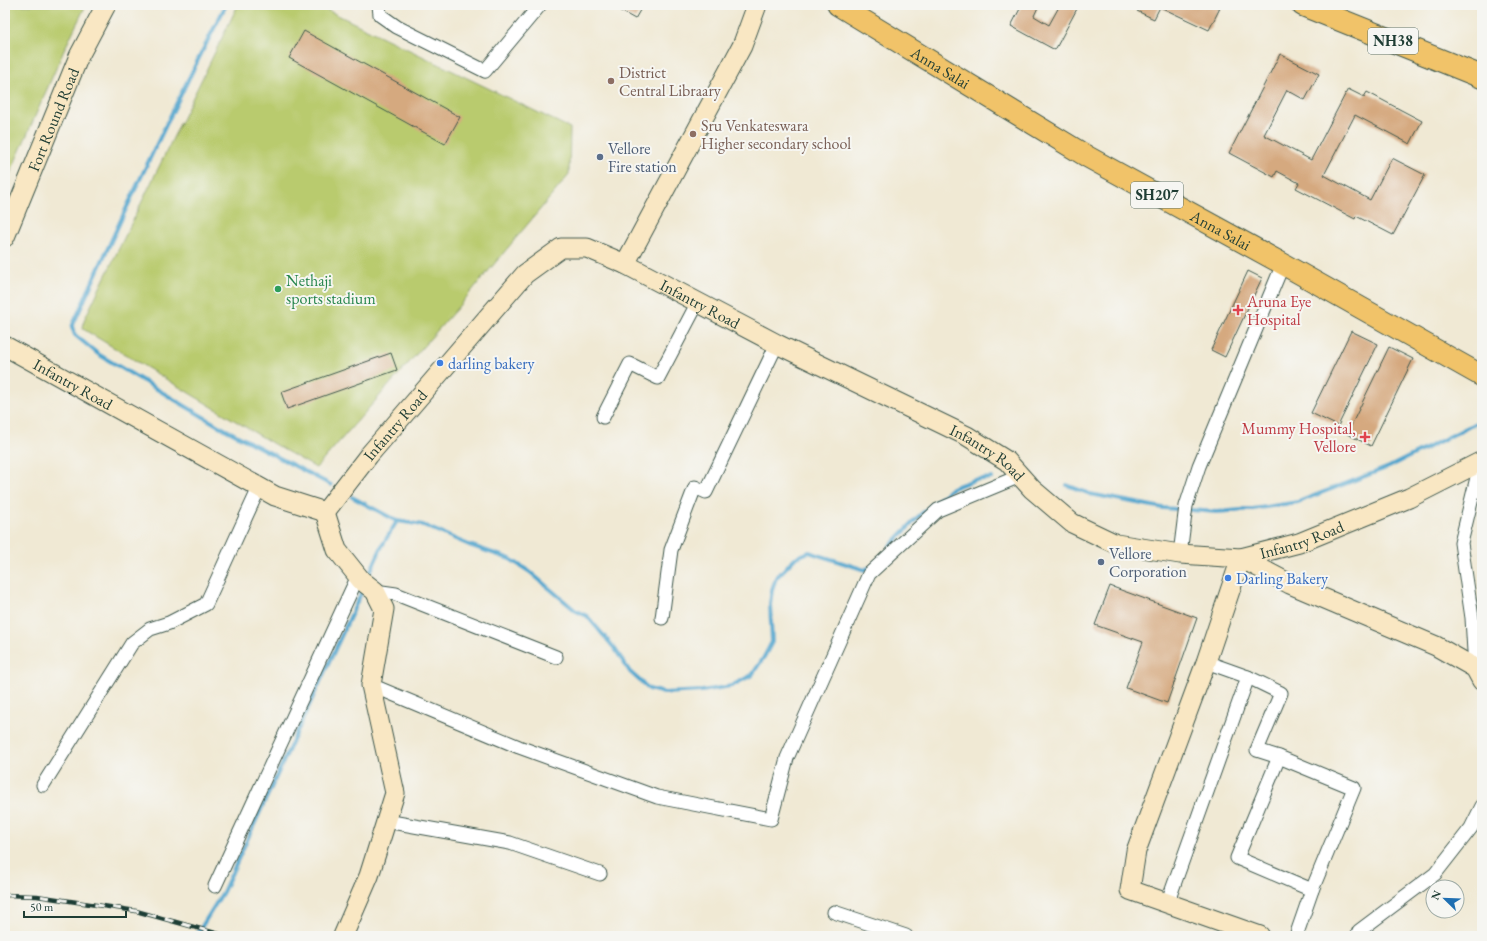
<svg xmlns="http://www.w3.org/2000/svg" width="1487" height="941" font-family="'EB Garamond',serif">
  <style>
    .green { fill: #b9cb6e; stroke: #6c8451 }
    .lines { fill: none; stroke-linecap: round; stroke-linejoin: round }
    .stream { stroke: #52a6ce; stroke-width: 4 }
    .building { fill: #d5a97f }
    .street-casing { stroke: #3e574c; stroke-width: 15 }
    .secondary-casing { stroke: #3e574c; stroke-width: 21 }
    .primary-casing { stroke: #3e574c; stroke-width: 23 }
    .highway-casing { stroke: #3e574c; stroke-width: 24 }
    .street { stroke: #fff; stroke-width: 13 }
    .secondary { stroke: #f9e7c3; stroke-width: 19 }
    .primary { stroke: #f1c369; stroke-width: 21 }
    .highway { stroke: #f1c369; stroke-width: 22 }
    .rail-casing { stroke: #1f3d34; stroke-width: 4.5 }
    .rail { stroke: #f6f6f2; stroke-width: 3; stroke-dasharray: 9; stroke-linecap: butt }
    .education-dot { fill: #8d6e63; stroke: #f6f6f2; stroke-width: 1.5 }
    .service-dot { fill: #5c6f8a; stroke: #f6f6f2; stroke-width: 1.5 }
    .leisure-dot { fill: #2e9e5b; stroke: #f6f6f2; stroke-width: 1.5 }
    .health-dot { fill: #e0444e; stroke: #f6f6f2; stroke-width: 1.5 }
    .shop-dot { fill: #3f7fe0; stroke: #f6f6f2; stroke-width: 1.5 }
    .labels { text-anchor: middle; stroke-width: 4; stroke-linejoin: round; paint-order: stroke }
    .shield { fill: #f6f6f2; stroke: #60746d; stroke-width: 1 }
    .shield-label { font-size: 15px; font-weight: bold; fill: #1f3d34 }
    .street-label { font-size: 16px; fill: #1f3d34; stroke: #f6f6f2 }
    .education-label { font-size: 16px; fill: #785e54; stroke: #f6f6f2; text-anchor: start }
    .service-label { font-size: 16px; fill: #4e5e75; stroke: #f6f6f2; text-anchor: start }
    .leisure-label { font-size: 16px; fill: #27864d; stroke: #f6f6f2; text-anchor: start }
    .health-label { font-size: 16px; fill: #be3a42; stroke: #f6f6f2; text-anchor: start }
    .shop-label { font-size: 16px; fill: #366cbe; stroke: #f6f6f2; text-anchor: start }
  </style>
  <rect width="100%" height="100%" fill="#f6f6f2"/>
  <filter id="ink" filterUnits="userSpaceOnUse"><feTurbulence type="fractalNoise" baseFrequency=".025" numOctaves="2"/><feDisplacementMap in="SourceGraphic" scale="8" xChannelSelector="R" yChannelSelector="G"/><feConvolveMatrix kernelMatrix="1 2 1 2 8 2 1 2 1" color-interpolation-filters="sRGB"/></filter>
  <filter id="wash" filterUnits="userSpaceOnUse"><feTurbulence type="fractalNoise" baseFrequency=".012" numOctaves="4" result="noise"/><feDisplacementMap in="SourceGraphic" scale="16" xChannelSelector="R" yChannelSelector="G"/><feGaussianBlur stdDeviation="0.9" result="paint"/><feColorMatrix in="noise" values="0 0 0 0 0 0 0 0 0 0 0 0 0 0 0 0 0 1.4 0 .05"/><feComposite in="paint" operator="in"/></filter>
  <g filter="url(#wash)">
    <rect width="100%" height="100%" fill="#f0e9d4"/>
    <g class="green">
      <path d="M 5,5 L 86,5 L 65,48 L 5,185 Z"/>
      <path d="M 238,5 L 317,5 L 570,128 L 569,175 L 459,306 L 316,468 L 272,443 L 83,329 L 84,320 Z"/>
    </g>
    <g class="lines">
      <g class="stream">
        <path d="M 226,5 C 171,111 121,218 72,327 L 75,335 L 98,354 L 217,425 L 331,485"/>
        <path d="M 1067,485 L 1090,494 L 1163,508 L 1217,512 L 1253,509 L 1298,502 L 1321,493 L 1389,467 L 1482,420"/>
        <path d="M 352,497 L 397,521"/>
        <path d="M 890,546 L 920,515 L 952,488 L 974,480 L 992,478"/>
        <path d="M 367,579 L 382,546 L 397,521 L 423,525 L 469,545 L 510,559 L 530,572 L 576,611 L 587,616 L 615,649 L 630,672 L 649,689 L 664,693 L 702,691 L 731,686 L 752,675 L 764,657 L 772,642 L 770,604 L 772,590 L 776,578 L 795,558 L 809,552 L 865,570 L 868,568"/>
        <path d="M 196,936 L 223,892 L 363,589"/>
      </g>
    </g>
    <g id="blocks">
      <g class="building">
        <path d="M 610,5 L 643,5 L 635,19 Z"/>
        <path d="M 1022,5 L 1039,5 L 1034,16 L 1049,25 L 1060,5 L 1079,5 L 1055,50 L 1011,26 Z"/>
        <path d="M 1140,5 L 1214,5 L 1220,8 L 1209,30 L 1160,7 L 1154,19 L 1137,11 Z"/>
        <path d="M 304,31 L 460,117 L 445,144 L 289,58 Z"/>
        <path d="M 1280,54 L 1319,74 L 1305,100 L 1287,90 L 1264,135 L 1311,160 L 1348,89 L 1364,97 L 1367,92 L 1422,121 L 1410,144 L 1355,115 L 1324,175 L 1370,200 L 1392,158 L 1425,175 L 1393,235 L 1356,216 L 1355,219 L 1296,188 L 1299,183 L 1277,171 L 1274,177 L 1229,153 Z"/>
        <path d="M 1248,271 L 1262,278 L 1225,357 L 1211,350 Z"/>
        <path d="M 1351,331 L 1378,344 L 1338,426 L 1311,413 Z"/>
        <path d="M 1389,347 L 1413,359 L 1371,446 L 1347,434 Z"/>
        <path d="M 391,353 L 397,370 L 287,409 L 281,392 Z"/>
        <path d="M 1110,586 L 1197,618 L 1167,703 L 1126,688 L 1143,642 L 1095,625 Z"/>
      </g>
    </g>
  </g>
  <g filter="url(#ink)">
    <use href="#blocks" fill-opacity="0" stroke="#3e574c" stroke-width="1"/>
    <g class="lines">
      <defs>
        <g id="street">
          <path d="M 379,5 L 380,15 L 397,27 L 485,71 L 540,5"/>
          <path d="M 603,417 L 630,364 L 658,378 L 698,302"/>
          <path d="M 1180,554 L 1186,506 L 1199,466 L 1283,264"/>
          <path d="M 375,591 L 396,594 L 556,657"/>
          <path d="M 662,618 L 671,550 L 695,487 L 706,492 L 777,344"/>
          <path d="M 1206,662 L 1248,677 L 1281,693 L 1257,750 L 1279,757 L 1354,788 L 1312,890 L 1296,936"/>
          <path d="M 1475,668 L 1472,618 L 1461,543 L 1481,461"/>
          <path d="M 371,685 L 519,747 L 657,797 L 771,819 L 787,758 L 869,574 L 938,510 L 1020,476"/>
          <path d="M 1279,757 L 1237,858 L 1312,890"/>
          <path d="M 43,785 L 132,643 L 150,629 L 169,623 L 206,604 L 259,488"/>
          <path d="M 386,821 L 510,843 L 600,874"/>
          <path d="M 215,886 L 358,576"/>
          <path d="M 1167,904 L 1248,677"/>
          <path d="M 834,912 L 906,936"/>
          <path d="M 1357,936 L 1359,931 L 1435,874 L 1471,828 L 1482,806"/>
        </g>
        <g id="secondary">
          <path id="s1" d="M 5,237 L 79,56 L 106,5"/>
          <path d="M 625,264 L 742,46 L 757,5"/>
          <path id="s2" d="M 5,346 L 275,496 L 325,512 L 369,455 L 525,274 L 561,248 L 587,248 L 625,264 L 777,344 L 967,436 L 1007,461 L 1032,489 L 1072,523 L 1116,544 L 1180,554 L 1241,558 L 1299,543 L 1409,498 L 1482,461"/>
          <path d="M 325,512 L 337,550 L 361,580 L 375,591 L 384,609 L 371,685 L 395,793 L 369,876 L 343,936"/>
          <path d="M 1260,936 L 1130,890 L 1136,851 L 1206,662 L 1241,558 L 1290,584 L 1436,646 L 1475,668 L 1482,681"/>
        </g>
        <g id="primary">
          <path id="s3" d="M 838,5 L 1088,157 L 1283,264 L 1482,376"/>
        </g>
        <path id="highway" d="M 1303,5 L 1482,77"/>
      </defs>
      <use href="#street" class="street-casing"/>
      <use href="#secondary" class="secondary-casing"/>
      <use href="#primary" class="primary-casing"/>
      <use href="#highway" class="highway-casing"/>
      <use href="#street" class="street"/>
      <use href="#secondary" class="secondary"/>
      <use href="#primary" class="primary"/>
      <use href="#highway" class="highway"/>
      <defs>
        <path id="rail" d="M 5,895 L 37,896 L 136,911 L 226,936"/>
      </defs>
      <use href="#rail" class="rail-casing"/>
      <use href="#rail" class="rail"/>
    </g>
  </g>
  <g class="education-dot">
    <circle cx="611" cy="81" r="4"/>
    <circle cx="693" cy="134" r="4"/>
  </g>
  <g class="service-dot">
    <circle cx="600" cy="157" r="4"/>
    <circle cx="1101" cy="562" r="4"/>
  </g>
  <circle class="leisure-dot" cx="278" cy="289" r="4"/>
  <g class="health-dot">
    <path d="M1236 304h4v4h4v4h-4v4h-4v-4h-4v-4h4z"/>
    <path d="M1363 431h4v4h4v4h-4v4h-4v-4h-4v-4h4z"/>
  </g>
  <g class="shop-dot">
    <circle cx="440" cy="363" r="4"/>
    <circle cx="1228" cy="578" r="4"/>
  </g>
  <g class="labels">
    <g class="shield">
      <rect x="1368" y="28" width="50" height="26" rx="3"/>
      <rect x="1131" y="182" width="52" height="26" rx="3"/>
    </g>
    <g class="shield-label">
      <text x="1393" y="46">NH38</text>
      <text x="1157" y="200">SH207</text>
    </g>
    <g class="street-label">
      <text dy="6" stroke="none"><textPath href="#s3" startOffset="120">Anna Salai</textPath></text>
      <text dy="6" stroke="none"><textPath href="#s1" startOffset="127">Fort Round Road</textPath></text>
      <text dy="6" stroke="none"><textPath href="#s3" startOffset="444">Anna Salai</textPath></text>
      <text dy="6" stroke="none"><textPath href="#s2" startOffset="869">Infantry Road</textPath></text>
      <text dy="6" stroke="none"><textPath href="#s2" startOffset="78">Infantry Road</textPath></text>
      <text dy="6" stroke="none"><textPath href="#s2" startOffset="473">Infantry Road</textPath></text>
      <text dy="6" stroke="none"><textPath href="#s2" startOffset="1193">Infantry Road</textPath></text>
      <text dy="6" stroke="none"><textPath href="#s2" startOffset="1542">Infantry Road</textPath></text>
    </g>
    <g class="education-label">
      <text x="619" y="78">District<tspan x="619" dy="18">Central Libraary</tspan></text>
      <text x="701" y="131">Sru Venkateswara<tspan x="701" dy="18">Higher secondary school</tspan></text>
    </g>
    <g class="service-label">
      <text x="608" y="154">Vellore<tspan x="608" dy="18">Fire station</tspan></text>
      <text x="1109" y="559">Vellore<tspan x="1109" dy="18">Corporation</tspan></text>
    </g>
    <g class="leisure-label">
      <text x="286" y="286">Nethaji<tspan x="286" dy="18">sports stadium</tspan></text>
    </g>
    <g class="health-label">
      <text x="1247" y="307">Aruna Eye<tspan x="1247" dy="18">Hospital</tspan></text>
      <text x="1356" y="434" text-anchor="end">Mummy Hospital,<tspan x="1356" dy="18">Vellore</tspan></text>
    </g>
    <g class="shop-label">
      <text x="448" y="369">darling bakery</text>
      <text x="1236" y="584">Darling Bakery</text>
    </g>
  </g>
  <rect width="1487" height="941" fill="none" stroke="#f6f6f2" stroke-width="20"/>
  <g transform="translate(1445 899) rotate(293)"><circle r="19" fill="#f6f6f2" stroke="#a0aca6"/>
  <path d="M0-3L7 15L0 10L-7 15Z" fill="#1f6fb2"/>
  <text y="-6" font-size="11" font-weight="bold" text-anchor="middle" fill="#1f3d34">N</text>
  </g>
  <path d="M24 911v6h102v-6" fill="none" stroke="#1f3d34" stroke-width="2"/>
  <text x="30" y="911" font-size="12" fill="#1f3d34" stroke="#f6f6f2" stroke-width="3" paint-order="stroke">50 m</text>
</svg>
